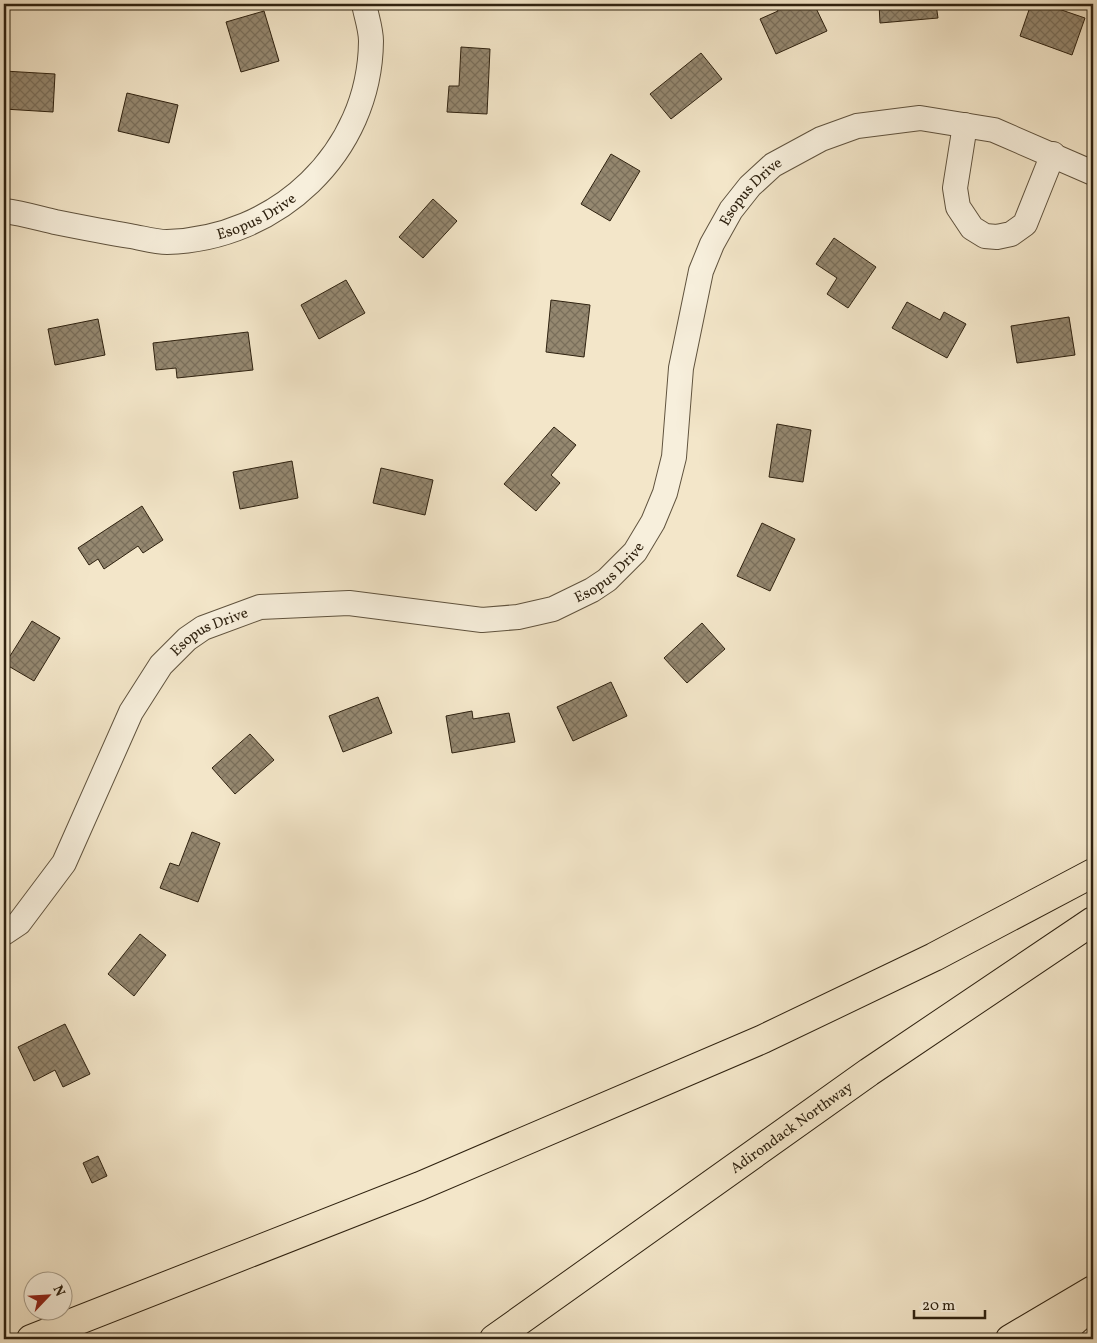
<svg xmlns="http://www.w3.org/2000/svg" width="1097" height="1343" font-family="Vollkorn,serif">
  <style>
    .building { fill: url(#building-cross-hatch); stroke: #2f2210 }
    .lines { fill: none; stroke-linecap: round; stroke-linejoin: round }
    .minor-casing { stroke: #60533e; stroke-width: 26 }
    .motorway-casing { stroke: #2f2210; stroke-width: 30 }
    .minor { stroke: #f7efdc; stroke-width: 24 }
    .motorway { stroke: #f3e6c9; stroke-width: 28 }
    .labels { text-anchor: middle; stroke-width: 5; stroke-linejoin: round; paint-order: stroke }
    .street-label { font-size: 15px; fill: #2f2210; stroke: #f7efdc }
  </style>
  <defs>
    <pattern id="building-cross-hatch" width="8" height="8" patternUnits="userSpaceOnUse" patternTransform="scale(1.25)"><rect width="8" height="8" fill="#958870"/><path d="M0 0l8 8M0 8l8-8" fill="none" stroke="#7a6f5b"/></pattern>
  </defs>
  <rect width="100%" height="100%" fill="#f3e6c9"/>
  <filter id="stains"><feTurbulence type="fractalNoise" baseFrequency=".004" numOctaves="4"/><feColorMatrix values="0 0 0 0 .2 0 0 0 0 .09 0 0 0 0 .02 0 0 0 .5 -.17"/></filter>
  <radialGradient id="worn" r=".72"><stop offset=".6" stop-color="#630" stop-opacity="0"/><stop offset="1" stop-color="#630" stop-opacity=".3"/></radialGradient>
  <g class="building">
    <path d="M 775,4 L 814,4 L 827,31 L 776,54 L 760,19 L 778,11 Z"/>
    <path d="M 879,4 L 936,4 L 938,18 L 880,23 Z"/>
    <path d="M 1031,4 L 1044,4 L 1085,18 L 1072,55 L 1020,36 Z"/>
    <path d="M 264,11 L 279,61 L 241,72 L 226,22 Z"/>
    <path d="M 461,47 L 490,49 L 487,114 L 447,112 L 449,86 L 459,86 Z"/>
    <path d="M 701,53 L 722,79 L 671,119 L 650,94 Z"/>
    <path d="M 4,71 L 55,74 L 53,112 L 4,109 Z"/>
    <path d="M 127,93 L 178,105 L 169,143 L 118,131 Z"/>
    <path d="M 611,154 L 640,171 L 610,221 L 581,204 Z"/>
    <path d="M 433,199 L 457,221 L 423,258 L 399,237 Z"/>
    <path d="M 834,238 L 876,267 L 848,308 L 827,294 L 837,278 L 816,264 Z"/>
    <path d="M 346,280 L 365,313 L 319,339 L 301,305 Z"/>
    <path d="M 551,300 L 590,305 L 584,357 L 546,352 Z"/>
    <path d="M 907,302 L 940,320 L 944,312 L 966,324 L 947,358 L 892,328 Z"/>
    <path d="M 1069,317 L 1075,355 L 1017,363 L 1011,326 Z"/>
    <path d="M 98,319 L 105,355 L 55,365 L 48,329 Z"/>
    <path d="M 248,332 L 253,370 L 177,378 L 176,368 L 156,370 L 153,343 Z"/>
    <path d="M 777,424 L 811,430 L 803,482 L 769,477 Z"/>
    <path d="M 554,427 L 576,445 L 551,475 L 560,483 L 536,511 L 504,484 Z"/>
    <path d="M 292,461 L 298,498 L 240,509 L 233,472 Z"/>
    <path d="M 381,468 L 433,480 L 425,515 L 373,503 Z"/>
    <path d="M 142,506 L 163,540 L 143,553 L 138,546 L 104,569 L 98,559 L 89,565 L 78,548 Z"/>
    <path d="M 762,523 L 795,539 L 770,591 L 737,576 Z"/>
    <path d="M 32,621 L 60,638 L 34,681 L 5,664 Z"/>
    <path d="M 702,623 L 725,649 L 687,683 L 664,658 Z"/>
    <path d="M 611,682 L 627,716 L 573,741 L 557,707 Z"/>
    <path d="M 378,697 L 392,733 L 343,752 L 329,716 Z"/>
    <path d="M 472,711 L 473,719 L 509,713 L 515,742 L 452,753 L 446,716 Z"/>
    <path d="M 250,734 L 274,760 L 235,794 L 212,768 Z"/>
    <path d="M 192,832 L 220,843 L 198,902 L 160,888 L 170,863 L 179,866 Z"/>
    <path d="M 140,934 L 166,955 L 134,996 L 108,974 Z"/>
    <path d="M 65,1024 L 90,1074 L 63,1087 L 55,1070 L 34,1081 L 18,1047 Z"/>
    <path d="M 98,1156 L 107,1176 L 92,1183 L 83,1163 Z"/>
  </g>
  <g class="lines">
    <defs>
      <g id="minor">
        <path d="M 965,125 L 955,188 L 958,207 L 972,228 L 985,236 L 997,237 L 1011,234 L 1025,224 L 1053,154"/>
        <path id="s1" d="M 4,211 C 21,213 38,218 55,222 C 80,227 105,232 130,236 C 142,238 155,242 167,242 C 277,239 370,153 371,41 C 371,29 366,15 364,4"/>
        <path id="s2" d="M 4,933 L 19,923 L 64,863 L 131,712 L 161,665 L 187,639 L 203,628 L 260,607 L 349,603 L 482,620 L 518,617 L 553,609 L 592,590 L 607,580 L 635,552 L 653,522 L 665,493 L 674,457 L 681,368 L 701,271 L 712,244 L 731,210 L 750,186 L 773,165 L 821,139 L 857,126 L 920,118 L 994,130 L 1093,173"/>
      </g>
      <g id="motorway">
        <path d="M 31,1339 L 420,1186 L 763,1039 L 934,957 L 1093,873"/>
        <path id="s3" d="M 494,1339 L 869,1072 L 1093,921"/>
        <path d="M 1010,1339 L 1093,1290"/>
        <path d="M 1054,1339 L 1093,1304"/>
      </g>
    </defs>
    <use href="#minor" class="minor-casing"/>
    <use href="#motorway" class="motorway-casing"/>
    <use href="#minor" class="minor"/>
    <use href="#motorway" class="motorway"/>
  </g>
  <g class="labels">
    <g class="street-label">
      <text dy="5" stroke="none"><textPath href="#s2" startOffset="1214">Esopus Drive</textPath></text>
      <text dy="5" stroke="none"><textPath href="#s1" startOffset="260">Esopus Drive</textPath></text>
      <text dy="5" stroke="none"><textPath href="#s2" startOffset="794">Esopus Drive</textPath></text>
      <text dy="5" stroke="none"><textPath href="#s2" startOffset="374">Esopus Drive</textPath></text>
      <text dy="5" stroke="none"><textPath href="#s3" startOffset="365">Adirondack Northway</textPath></text>
    </g>
  </g>
  <rect width="1097" height="1343" fill="none" stroke="#f3e6c9" stroke-width="20"/>
  <rect x="5" y="5" width="1087" height="1333" fill="none" stroke="#2f2210" stroke-width="2.5"/>
  <rect x="10" y="10" width="1077" height="1323" fill="none" stroke="#2f2210"/>
  <g transform="translate(48 1296) rotate(65)"><circle r="24" fill="#f7efdc" stroke="#a79d8a"/>
  <path d="M0-4L9 19L0 12L-9 19Z" fill="#8f2418"/>
  <text y="-8" font-size="14" font-weight="bold" text-anchor="middle" fill="#2f2210">N</text>
  </g>
  <path d="M914 1310v8h71v-8" fill="none" stroke="#2f2210" stroke-width="2.5"/>
  <text x="922" y="1310" font-size="15" fill="#2f2210" stroke="#f7efdc" stroke-width="4" paint-order="stroke">20 m</text>
  <rect width="100%" height="100%" filter="url(#stains)"/>
  <rect width="100%" height="100%" fill="url(#worn)"/>
</svg>
